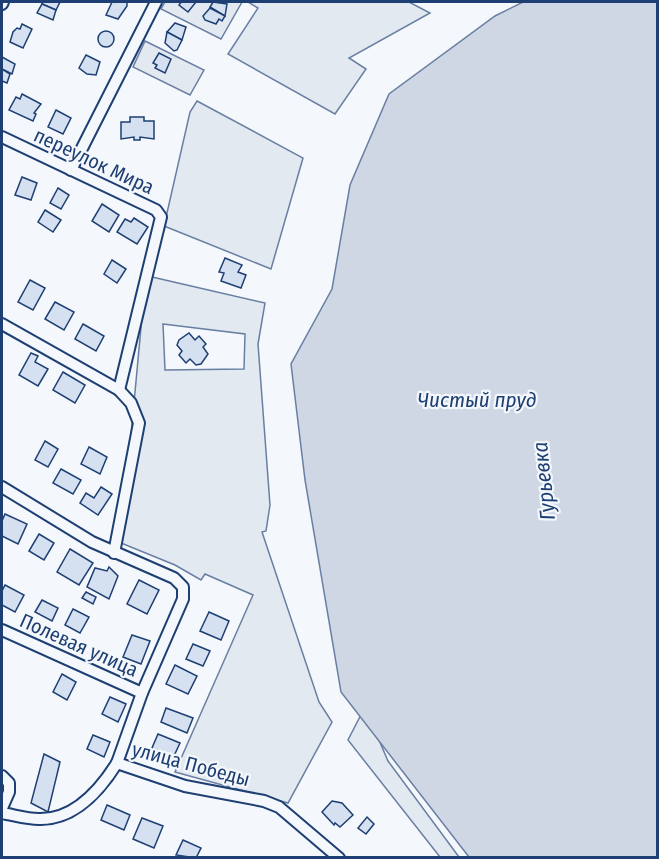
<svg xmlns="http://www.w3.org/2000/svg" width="659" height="859" font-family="'Fira Sans Condensed',sans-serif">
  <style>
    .green { fill: #e3e9f0; stroke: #687fa3; stroke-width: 1.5; fill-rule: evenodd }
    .water { fill: #cfd7e4; stroke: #687fa3; stroke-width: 1.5 }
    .building { fill: #d5e0f0; stroke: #1d3f73; stroke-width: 1.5 }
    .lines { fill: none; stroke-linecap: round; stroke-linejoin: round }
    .minor-casing { stroke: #1d3f73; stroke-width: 14 }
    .minor { stroke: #f4f7fb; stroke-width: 10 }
    .labels { text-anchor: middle; stroke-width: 4.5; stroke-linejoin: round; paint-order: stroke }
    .street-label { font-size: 20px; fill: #1d3f73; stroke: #f4f7fb }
    .water-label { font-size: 21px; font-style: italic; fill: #1d3f73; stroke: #f4f7fb }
  </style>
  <rect width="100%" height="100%" fill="#f4f7fb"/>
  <g class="green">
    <path d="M 165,2 L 242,2 L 221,39 L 161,9 Z"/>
    <path d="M 248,2 L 409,2 L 430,13 L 349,58 L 366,69 L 335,114 L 228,54 L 258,8 Z"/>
    <path d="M 145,41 L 204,70 L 190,95 L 133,67 Z"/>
    <path d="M 197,101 L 303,158 L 271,269 L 164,226 L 190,112 Z"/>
    <path d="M 152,277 L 265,303 L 258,344 L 270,505 L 266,531 L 262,532 L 319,702 L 332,722 L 288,803 L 175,772 L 253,595 L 205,574 L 201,580 L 175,565 L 121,543 L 143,306 ZM 163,324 L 245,334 L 244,369 L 165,370 Z"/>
    <path d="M 365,707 L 388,761 L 459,857 L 440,857 L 348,740 Z"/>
  </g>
  <path class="water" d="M 523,2 L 657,2 L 657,857 L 469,857 L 341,692 L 305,480 L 291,364 L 332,289 L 350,185 L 389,94 L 495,16 Z"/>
  <g class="building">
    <path d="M 43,2 L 60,2 L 56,10 L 42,4 Z"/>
    <path d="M 112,2 L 127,2 L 127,6 L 118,19 L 106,15 Z"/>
    <path d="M 181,2 L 196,2 L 188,12 L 179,5 Z"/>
    <path d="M 213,2 L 227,4 L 225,16 L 210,7 Z"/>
    <path d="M 42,4 L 56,10 L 53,20 L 37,13 Z"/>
    <path d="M 210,8 L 225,16 L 222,21 L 219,19 L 216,24 L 205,20 L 203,16 Z"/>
    <path d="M 175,23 L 186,27 L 182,40 L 167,32 Z"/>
    <path d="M 22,24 L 32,29 L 23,48 L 10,42 L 13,32 L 17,28 L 20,29 Z"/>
    <circle cx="106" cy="39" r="8"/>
    <path d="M 167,32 L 182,40 L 177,50 L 174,51 L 165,43 Z"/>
    <path d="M 159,53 L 171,59 L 165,73 L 155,68 L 157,65 L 153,63 Z"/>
    <path d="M 86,55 L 100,62 L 96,75 L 87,74 L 79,68 Z"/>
    <path d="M 2,57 L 15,64 L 12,74 L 2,69 Z"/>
    <path d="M 2,69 L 10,74 L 7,83 L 2,81 Z"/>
    <path d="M 22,94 L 41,104 L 34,113 L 36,114 L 33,121 L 9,110 L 16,97 L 20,99 Z"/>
    <path d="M 56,110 L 71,118 L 63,134 L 48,127 Z"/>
    <path d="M 130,117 L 144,117 L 144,121 L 154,121 L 154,139 L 140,137 L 140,140 L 134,140 L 134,137 L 121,139 L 121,122 L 130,122 Z"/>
    <path d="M 22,177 L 37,183 L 31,200 L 15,195 Z"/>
    <path d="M 58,188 L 69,195 L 61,209 L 50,203 Z"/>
    <path d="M 102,204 L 119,215 L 109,232 L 92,221 Z"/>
    <path d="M 45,210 L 61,220 L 53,232 L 38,222 Z"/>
    <path d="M 134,218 L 148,227 L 137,244 L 117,232 L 125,219 L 131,222 Z"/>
    <path d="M 225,258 L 242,265 L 238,272 L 246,275 L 241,288 L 221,281 L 224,273 L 219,272 Z"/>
    <path d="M 112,260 L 126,269 L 117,283 L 104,274 Z"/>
    <path d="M 30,280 L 45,288 L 33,310 L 18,302 Z"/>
    <path d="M 55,302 L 74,312 L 64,330 L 45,319 Z"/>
    <path d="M 83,324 L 104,336 L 96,351 L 75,339 Z"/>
    <path d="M 189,333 L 195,340 L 199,336 L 206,344 L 203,347 L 208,354 L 201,364 L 196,365 L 190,359 L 186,363 L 179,355 L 182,351 L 177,345 L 179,340 Z"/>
    <path d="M 31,353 L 38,356 L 35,362 L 48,369 L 38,386 L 19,375 Z"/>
    <path d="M 63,372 L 85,385 L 75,403 L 53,390 Z"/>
    <path d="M 45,441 L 58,449 L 48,467 L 35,460 Z"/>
    <path d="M 89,447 L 107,457 L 100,474 L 81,464 Z"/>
    <path d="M 61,469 L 81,480 L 73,494 L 53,483 Z"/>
    <path d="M 101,487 L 112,494 L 98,515 L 80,503 L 86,493 L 94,498 Z"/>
    <path d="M 5,514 L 27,524 L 18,544 L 2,536 L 2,521 Z"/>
    <path d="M 39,534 L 54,543 L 44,560 L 29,551 Z"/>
    <path d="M 70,549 L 93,563 L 79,585 L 57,572 Z"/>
    <path d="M 109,567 L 118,576 L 109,599 L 87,587 L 95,568 L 107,571 Z"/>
    <path d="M 139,580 L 159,590 L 147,614 L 127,604 Z"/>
    <path d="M 5,585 L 24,595 L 15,612 L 2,605 L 2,591 Z"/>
    <path d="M 86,592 L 96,597 L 93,604 L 82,598 Z"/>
    <path d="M 42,600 L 58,608 L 52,621 L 35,612 Z"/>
    <path d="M 73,609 L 89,617 L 80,633 L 65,625 Z"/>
    <path d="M 209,612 L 229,621 L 221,640 L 200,631 Z"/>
    <path d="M 132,635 L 150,641 L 141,664 L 123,657 Z"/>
    <path d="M 193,644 L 210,651 L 203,666 L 186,659 Z"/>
    <path d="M 175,665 L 197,676 L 188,694 L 166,684 Z"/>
    <path d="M 62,674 L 76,682 L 67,700 L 53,692 Z"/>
    <path d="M 110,697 L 126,704 L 118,722 L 102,714 Z"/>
    <path d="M 166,708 L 193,718 L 187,733 L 161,722 Z"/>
    <path d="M 158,734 L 180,743 L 173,758 L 152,748 Z"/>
    <path d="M 93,735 L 110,742 L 104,757 L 87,749 Z"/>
    <path d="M 44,754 L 60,762 L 48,812 L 31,803 Z"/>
    <path d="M 332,801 L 342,803 L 353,815 L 340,827 L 335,823 L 334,825 L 322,812 Z"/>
    <path d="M 107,805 L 130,815 L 124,830 L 101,820 Z"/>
    <path d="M 367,817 L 374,824 L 366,834 L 358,828 Z"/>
    <path d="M 142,818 L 163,826 L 154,848 L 133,839 Z"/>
    <path d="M 183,840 L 201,848 L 196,858 L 176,855 Z"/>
  </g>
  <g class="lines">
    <defs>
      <g id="minor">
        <path d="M 2,4 L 3,2"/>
        <path d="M 2,137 L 156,210 L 161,217 L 119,390"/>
        <path d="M 71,170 L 156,2"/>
        <path d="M 2,324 L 119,390 L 131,403 L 139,423 L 114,553"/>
        <path d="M 2,487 L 92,542 L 174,578 L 183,587 L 183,599 L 142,693 L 117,763"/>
        <path d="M 2,630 L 142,693"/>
        <path d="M 2,776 L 9,783 L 9,792 L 2,808"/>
        <path d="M 2,813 C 14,815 27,819 39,819 C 75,820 100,790 117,763 L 185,786 L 264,801 L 279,807 L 339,858"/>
      </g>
    </defs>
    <use href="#minor" class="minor-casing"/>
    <use href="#minor" class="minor"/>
  </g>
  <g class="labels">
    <g class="street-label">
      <text transform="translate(94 161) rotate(25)" y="7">переулок Мира</text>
      <text transform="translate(79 645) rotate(24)" y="7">Полевая улица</text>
      <text transform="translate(191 764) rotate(15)" y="7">улица Победы</text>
    </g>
    <g class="water-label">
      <text x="477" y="407">Чистый пруд</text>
      <text transform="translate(544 481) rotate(-96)" y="7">Гурьевка</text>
    </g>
  </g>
  <rect width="659" height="859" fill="none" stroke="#1d3f73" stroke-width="6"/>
</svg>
